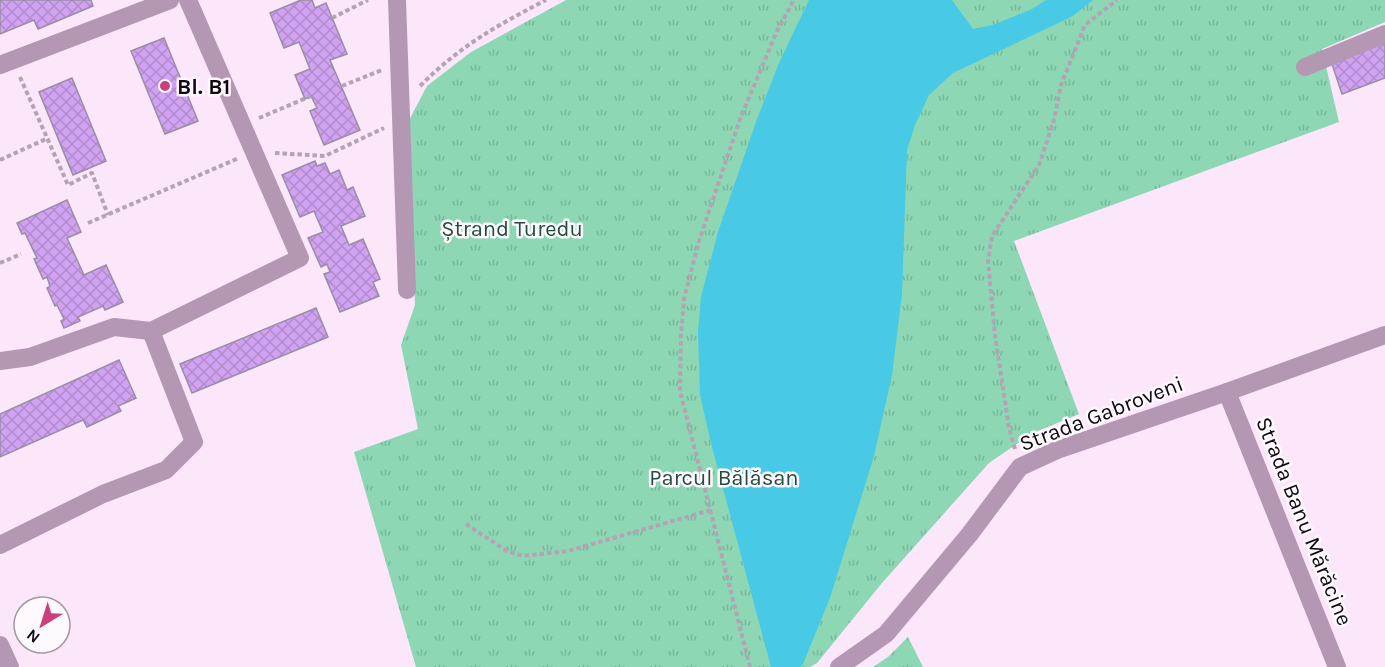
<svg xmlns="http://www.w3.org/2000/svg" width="1385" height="667" font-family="Karla,sans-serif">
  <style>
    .park { fill: url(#park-tufts) }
    .water { fill: #48c9e6 }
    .building { fill: url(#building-cross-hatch); stroke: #998da4; stroke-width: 1.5 }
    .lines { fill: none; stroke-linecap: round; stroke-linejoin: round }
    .path { stroke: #b4a3b3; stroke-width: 4; stroke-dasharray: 4.5 3; stroke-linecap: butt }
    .minor { stroke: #b497b3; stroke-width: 18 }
    .poi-dot { fill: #c9407b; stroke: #fef9fe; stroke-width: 2 }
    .labels { text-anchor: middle; stroke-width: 5; stroke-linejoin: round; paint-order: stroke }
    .poi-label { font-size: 22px; font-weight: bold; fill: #100910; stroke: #fef9fe; text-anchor: start }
    .park-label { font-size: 22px; fill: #224e3b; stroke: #fef9fe }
    .street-label { font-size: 22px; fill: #100910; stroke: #fef9fe }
  </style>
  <defs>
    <pattern id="park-tufts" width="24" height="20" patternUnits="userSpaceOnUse" patternTransform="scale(1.5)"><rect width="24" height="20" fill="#8dd7b5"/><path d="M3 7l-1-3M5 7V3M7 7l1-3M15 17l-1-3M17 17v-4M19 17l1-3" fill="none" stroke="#79b79b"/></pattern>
    <pattern id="building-cross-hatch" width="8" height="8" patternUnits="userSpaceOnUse" patternTransform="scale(1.5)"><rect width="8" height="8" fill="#cfa3f1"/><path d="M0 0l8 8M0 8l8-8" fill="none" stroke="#b18bce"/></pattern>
  </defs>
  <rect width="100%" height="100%" fill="#fce6fa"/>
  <g class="park">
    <path d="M 566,0 L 1385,0 L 1385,22 L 1322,49 L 1339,122 L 1014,241 L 1079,414 L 1033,433 L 989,463 L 882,583 L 817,663 L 810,667 L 416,667 L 354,452 L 418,429 L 401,345 L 415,305 L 410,148 L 406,126 L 427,86 L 471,52 Z"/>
    <path d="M 908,637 L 923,667 L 873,667 L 888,657 Z"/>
  </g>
  <path class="water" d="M 809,0 L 952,0 L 973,29 L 993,25 L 1032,9 L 1046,0 L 1093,0 L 1073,16 L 953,73 L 929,95 L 915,125 L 907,150 L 902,294 L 892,375 L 874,456 L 830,598 L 803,664 L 800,667 L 771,667 L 713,451 L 700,395 L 698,332 L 701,297 L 718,232 L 757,119 L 779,63 Z"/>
  <g class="building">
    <path d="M 0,0 L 91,0 L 93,6 L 38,29 L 34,20 L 0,34 Z"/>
    <path d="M 301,0 L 312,0 L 315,8 L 326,3 L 347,54 L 330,60 L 360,130 L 324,145 L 310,111 L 317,108 L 311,96 L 305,99 L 295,75 L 310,69 L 299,42 L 284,48 L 270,13 Z"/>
    <path d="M 164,38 L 198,121 L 165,134 L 131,51 Z"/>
    <path d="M 1385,41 L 1385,78 L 1342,94 L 1332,64 Z"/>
    <path d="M 72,78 L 106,161 L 73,175 L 39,92 Z"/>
    <path d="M 315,161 L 317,166 L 325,163 L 330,174 L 339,170 L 347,190 L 353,187 L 365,216 L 341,226 L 349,245 L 363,239 L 380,279 L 373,282 L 379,296 L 340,312 L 324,274 L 330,272 L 327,264 L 321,267 L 308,238 L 323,232 L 314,211 L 300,217 L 282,175 Z"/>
    <path d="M 67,200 L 81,232 L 67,238 L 84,275 L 106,265 L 123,302 L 105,310 L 103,306 L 78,317 L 80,321 L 64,328 L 61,321 L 64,319 L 57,305 L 55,306 L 47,288 L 50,286 L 47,277 L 43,279 L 34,259 L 37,258 L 25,233 L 22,234 L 17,223 Z"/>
    <path d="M 316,308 L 328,337 L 192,393 L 180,364 Z"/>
    <path d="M 119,360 L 136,398 L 118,406 L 121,411 L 87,427 L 83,420 L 0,457 L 0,414 Z"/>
  </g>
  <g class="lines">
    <g class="path">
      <path d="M 332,18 L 368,0"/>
      <path d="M 20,77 L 68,185 L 92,173 L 108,215"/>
      <path d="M 342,86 L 382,70"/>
      <path d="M 420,86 C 460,46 496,26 546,0"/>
      <path d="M 259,118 L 311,96"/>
      <path d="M 275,153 L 325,156 L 384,128"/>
      <path d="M 0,160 L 46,139"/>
      <path d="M 88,223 L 239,158"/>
      <path d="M 0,263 L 21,254"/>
      <path d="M 1015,449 L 1009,428 L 995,335 L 988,261 L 992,236 L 1039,165 L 1054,120 L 1061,85 L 1085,25 L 1117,0"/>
      <path d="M 466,524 L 507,551 L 523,556 L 568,551 L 711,510"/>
      <path d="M 750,667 L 680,391 L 681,335 L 684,299 L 699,241 L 740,119 L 777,31 L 794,0"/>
    </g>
    <g class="minor">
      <path d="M 397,0 L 407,290"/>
      <path d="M 0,65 L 170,0"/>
      <path d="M 1305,67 L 1385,34"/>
      <path d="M 0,361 L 30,357 L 114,327 L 151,331 L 300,258 L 188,0"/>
      <path d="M 1227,392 L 1337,667"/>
      <path d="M 0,545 L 103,494 L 166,470 L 194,442 L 151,331"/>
      <path d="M 0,645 L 10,667"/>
      <path d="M 839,667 L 886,634 L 969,535 L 1020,467 L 1057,450 L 1227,392 L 1385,335"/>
    </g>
  </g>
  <circle class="poi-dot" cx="165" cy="86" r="6"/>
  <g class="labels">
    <g class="poi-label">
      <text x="177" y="94">Bl. B1</text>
    </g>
    <g class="park-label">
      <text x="512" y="236">Ștrand Turedu</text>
      <text x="724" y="485">Parcul Bălăsan</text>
    </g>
    <g class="street-label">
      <text transform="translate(1101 413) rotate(-21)" y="8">Strada Gabroveni</text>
      <text transform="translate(1305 521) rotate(68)" y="8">Strada Banu Mărăcine</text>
    </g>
  </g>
  <g transform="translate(42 625) rotate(218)"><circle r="28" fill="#fef9fe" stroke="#9f999f" stroke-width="1.5"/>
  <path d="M0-4.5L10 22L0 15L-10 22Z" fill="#c9407b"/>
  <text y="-9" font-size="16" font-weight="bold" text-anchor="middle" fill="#100910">N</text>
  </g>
</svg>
